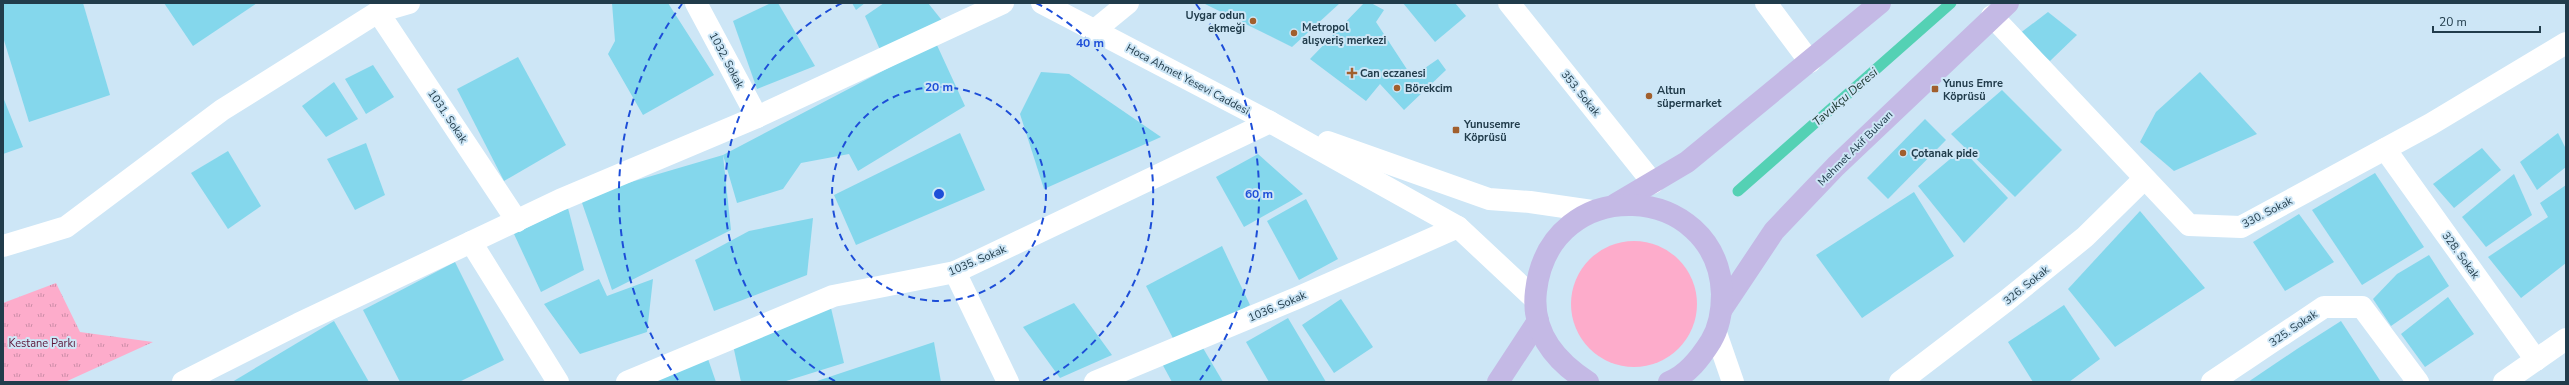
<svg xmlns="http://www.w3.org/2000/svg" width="2569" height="385" font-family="'Nunito Sans',sans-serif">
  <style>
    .green { fill: #fdaccb }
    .park { fill: url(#park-tufts) }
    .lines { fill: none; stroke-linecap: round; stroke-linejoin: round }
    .stream { stroke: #54d1b4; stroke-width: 11 }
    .building { fill: #84d7ec }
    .minor { stroke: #fff; stroke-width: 22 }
    .tertiary { stroke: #fff; stroke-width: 22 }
    .secondary { stroke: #fff; stroke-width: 22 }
    .primary { stroke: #c4b9e5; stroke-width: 22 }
    .ring { fill: none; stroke: #1d4ed8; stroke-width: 2; stroke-dasharray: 7 5 }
    .poi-dot { fill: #a15f2d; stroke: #cde6f6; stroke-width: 1.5 }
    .labels { text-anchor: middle; stroke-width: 4; stroke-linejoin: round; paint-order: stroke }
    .poi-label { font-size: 11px; font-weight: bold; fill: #213c4b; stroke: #cde6f6; text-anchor: start }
    .street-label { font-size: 11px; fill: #213c4b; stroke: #cde6f6 }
    .park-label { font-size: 11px; fill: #5d1739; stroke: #cde6f6 }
    .water-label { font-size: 12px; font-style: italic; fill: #203b34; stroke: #cde6f6 }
    .centre { fill: #1d4ed8; stroke: #cde6f6; stroke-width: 2 }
    .ring-label { font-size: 12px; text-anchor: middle; font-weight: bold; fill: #1d4ed8; stroke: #cde6f6; stroke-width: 4; stroke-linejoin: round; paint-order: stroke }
  </style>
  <defs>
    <pattern id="park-tufts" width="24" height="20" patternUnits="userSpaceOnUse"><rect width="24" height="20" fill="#fdaccb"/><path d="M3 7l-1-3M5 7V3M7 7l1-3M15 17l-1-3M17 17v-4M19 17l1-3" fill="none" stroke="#cc8da7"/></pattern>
  </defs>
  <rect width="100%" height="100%" fill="#cde6f6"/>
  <circle class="green" cx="1634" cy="304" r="63"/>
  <path class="park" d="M 56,283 L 80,332 L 153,342 L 65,382 L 3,382 L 3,303 Z"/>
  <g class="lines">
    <path class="stream" d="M 1738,191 L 1951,3"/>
  </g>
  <g class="building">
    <path d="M 83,3 L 110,95 L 29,122 L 3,37 L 3,4 Z"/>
    <path d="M 164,3 L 257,3 L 193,46 Z"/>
    <path d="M 612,3 L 668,3 L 714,75 L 643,115 L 608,54 L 615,41 Z"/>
    <path d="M 771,3 L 778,3 L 815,66 L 757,89 L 733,21 Z"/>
    <path d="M 852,3 L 865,3 L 856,10 Z"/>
    <path d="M 884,3 L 928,3 L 944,23 L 881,52 L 865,16 Z"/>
    <path d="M 1203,3 L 1340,3 L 1292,47 Z"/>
    <path d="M 1364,3 L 1371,3 L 1384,10 L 1376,22 L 1412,77 L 1438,59 L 1446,70 L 1404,110 L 1380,84 L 1366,101 L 1310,59 Z"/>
    <path d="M 1403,3 L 1455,3 L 1466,16 L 1435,42 Z"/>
    <path d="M 2048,12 L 2077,35 L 2050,61 L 2019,34 Z"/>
    <path d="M 936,43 L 965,106 L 858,171 L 849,154 L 801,163 L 783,189 L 737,203 L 723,155 L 731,230 L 612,290 L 580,197 L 723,155 Z"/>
    <path d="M 518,57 L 566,145 L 504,181 L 457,89 Z"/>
    <path d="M 373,65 L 394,97 L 366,114 L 345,79 Z"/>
    <path d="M 1041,72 L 1069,74 L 1161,137 L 1044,189 L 1020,114 Z"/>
    <path d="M 2200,72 L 2257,134 L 2174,171 L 2140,142 L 2156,112 Z"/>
    <path d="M 334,82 L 358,119 L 326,137 L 302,106 Z"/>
    <path d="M 2002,90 L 2062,150 L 2015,197 L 1951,134 Z"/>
    <path d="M 3,97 L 23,147 L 3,154 Z"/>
    <path d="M 1925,119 L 1946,140 L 1888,199 L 1867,178 Z"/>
    <path d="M 960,133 L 985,190 L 856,245 L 834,195 Z"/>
    <path d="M 2558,133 L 2566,149 L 2566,167 L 2537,190 L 2520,162 Z"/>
    <path d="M 366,143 L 385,195 L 355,210 L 327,159 Z"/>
    <path d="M 2482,148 L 2501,170 L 2454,208 L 2433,184 Z"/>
    <path d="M 1962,149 L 2008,198 L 1964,243 L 1918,186 Z"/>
    <path d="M 228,151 L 261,206 L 228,229 L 191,173 Z"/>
    <path d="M 1258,154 L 1303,194 L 1244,227 L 1216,177 Z"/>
    <path d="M 2375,173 L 2424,247 L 2362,285 L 2312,210 Z"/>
    <path d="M 2514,174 L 2532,215 L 2486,247 L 2462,217 Z"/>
    <path d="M 2566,185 L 2566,263 L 2521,298 L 2488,257 L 2548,217 L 2540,203 Z"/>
    <path d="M 1914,192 L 1954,256 L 1862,318 L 1816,255 Z"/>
    <path d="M 1306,199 L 1338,259 L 1299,280 L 1267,221 Z"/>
    <path d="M 568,208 L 584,270 L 541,292 L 514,234 Z"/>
    <path d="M 2140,211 L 2205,288 L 2115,347 L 2068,289 Z"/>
    <path d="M 2299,214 L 2334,262 L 2285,291 L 2253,242 Z"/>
    <path d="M 813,218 L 807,275 L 714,311 L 695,260 L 749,231 Z"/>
    <path d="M 1222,246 L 1250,305 L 1176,344 L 1146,286 Z"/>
    <path d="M 2429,255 L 2449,286 L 2391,326 L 2373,299 L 2397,274 Z"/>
    <path d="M 455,262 L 504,360 L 459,382 L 400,382 L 363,310 Z"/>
    <path d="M 599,279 L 607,296 L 653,279 L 647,332 L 580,354 L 544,304 Z"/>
    <path d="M 2448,297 L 2474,334 L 2425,367 L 2401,334 Z"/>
    <path d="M 1341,299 L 1373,347 L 1334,373 L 1302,325 Z"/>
    <path d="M 1074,303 L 1112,355 L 1060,378 L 1023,327 Z"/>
    <path d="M 2064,305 L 2100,359 L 2069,382 L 2033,382 L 2008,342 Z"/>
    <path d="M 831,308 L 844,363 L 783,382 L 741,382 L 733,345 Z"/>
    <path d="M 1288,318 L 1326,382 L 1269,382 L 1246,342 Z"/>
    <path d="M 334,321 L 369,382 L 232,382 Z"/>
    <path d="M 2341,321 L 2381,382 L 2248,382 L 2297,349 Z"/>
    <path d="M 934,342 L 941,382 L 814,382 Z"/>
    <path d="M 1203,348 L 1223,382 L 1172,382 L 1160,360 Z"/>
    <path d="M 708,359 L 716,382 L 642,382 Z"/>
  </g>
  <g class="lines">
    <g class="minor">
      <path d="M 696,3 L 757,117"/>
      <path d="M 1509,3 L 1653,183"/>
      <path d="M 1766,3 L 1810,62"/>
      <path d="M 378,12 L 517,221"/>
      <path d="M 1992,16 L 2189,225 L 2241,227 L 2431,124 L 2566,43"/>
      <path d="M 2385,149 L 2536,360"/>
      <path d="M 471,242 L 558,382"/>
      <path d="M 3,246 L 66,227 L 222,110 L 378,12 L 409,3"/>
      <path d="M 955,272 L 1008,382"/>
      <path d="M 183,382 L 298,324 L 560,200 L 757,117 L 1003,3"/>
      <path d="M 627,382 L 833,296 L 955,272 L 1270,122"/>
      <path d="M 1095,382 L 1297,298 L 1458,227"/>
      <path d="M 1900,382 L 2006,301 L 2085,237 L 2144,179"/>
      <path d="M 2212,382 L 2324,307 L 2362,307 L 2418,382"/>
      <path d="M 2504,382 L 2566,339"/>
    </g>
    <path class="tertiary" d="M 1095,30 L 1128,3"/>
    <g class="secondary">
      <path d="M 1042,3 L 1270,122 L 1458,227 L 1535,299"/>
      <path d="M 1328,142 L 1489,199 L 1530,202 L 1592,211"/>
      <path d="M 1716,333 L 1733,382"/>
    </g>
    <g class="primary">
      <path d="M 1616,204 L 1687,162 L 1880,3"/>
      <path d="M 1722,309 L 1774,231 L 1836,166 L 2008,3"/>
      <path d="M 1498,382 L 1538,321"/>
      <path d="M 1588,382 C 1555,361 1531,332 1536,291 C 1550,171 1718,181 1722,294 C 1722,311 1720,326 1711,341 C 1701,357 1688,375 1669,382"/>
    </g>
  </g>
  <g class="ring">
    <circle cx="939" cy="194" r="107"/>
    <path d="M835 381A214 214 0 0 1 842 3M1036 3A214 214 0 0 1 1043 381"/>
    <path d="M678 380A320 320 0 0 1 682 4M1196 4A320 320 0 0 1 1200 380"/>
  </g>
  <g class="poi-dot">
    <circle cx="1253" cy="21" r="4"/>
    <circle cx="1294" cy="33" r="4"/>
    <path d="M1350 67h4v4h4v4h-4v4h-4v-4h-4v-4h4z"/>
    <circle cx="1397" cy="88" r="4"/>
    <rect x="1931" y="85" width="8" height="8" rx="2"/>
    <circle cx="1649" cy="96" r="4"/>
    <rect x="1452" y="126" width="8" height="8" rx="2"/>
    <circle cx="1903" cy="153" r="4"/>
  </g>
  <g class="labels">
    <g class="poi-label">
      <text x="1245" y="19" text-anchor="end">Uygar odun<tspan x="1245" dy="13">ekmeği</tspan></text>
      <text x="1302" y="31">Metropol<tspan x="1302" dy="13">alışveriş merkezi</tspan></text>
      <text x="1360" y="77">Can eczanesi</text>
      <text x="1943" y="87">Yunus Emre<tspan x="1943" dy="13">Köprüsü</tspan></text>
      <text x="1405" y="92">Börekcim</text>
      <text x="1657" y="94">Altun<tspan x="1657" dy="13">süpermarket</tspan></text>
      <text x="1464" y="128">Yunusemre<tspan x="1464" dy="13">Köprüsü</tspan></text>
      <text x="1911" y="157">Çotanak pide</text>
    </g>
    <g class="street-label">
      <text transform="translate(727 60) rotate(62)" y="4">1032. Sokak</text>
      <text transform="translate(1188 79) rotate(28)" y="4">Hoca Ahmet Yesevi Caddesi</text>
      <text transform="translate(1581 93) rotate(51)" y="4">353. Sokak</text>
      <text transform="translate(448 116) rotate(56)" y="4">1031. Sokak</text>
      <text transform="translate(1855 148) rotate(-45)" y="4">Mehmet Akif Bulvarı</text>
      <text transform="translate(2267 212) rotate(-27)" y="4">330. Sokak</text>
      <text transform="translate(2461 255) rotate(54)" y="4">328. Sokak</text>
      <text transform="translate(977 260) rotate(-23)" y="4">1035. Sokak</text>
      <text transform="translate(2026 285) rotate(-39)" y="4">326. Sokak</text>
      <text transform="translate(1277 306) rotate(-23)" y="4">1036. Sokak</text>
      <text transform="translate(2293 328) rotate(-34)" y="4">325. Sokak</text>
    </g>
    <g class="park-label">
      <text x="42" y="347">Kestane Parkı</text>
    </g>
    <g class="water-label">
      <text transform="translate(1845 97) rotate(-41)" y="4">Tavukçu Deresi</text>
    </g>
  </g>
  <circle cx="939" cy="194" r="6" class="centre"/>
  <g class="ring-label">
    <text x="1090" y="47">40 m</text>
    <text x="939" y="91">20 m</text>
    <text x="1259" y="198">60 m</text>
  </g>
  <rect width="2569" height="385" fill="none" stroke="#213c4b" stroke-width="8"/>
  <path d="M2433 26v6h107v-6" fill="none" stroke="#213c4b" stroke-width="2"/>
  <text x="2439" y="26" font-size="12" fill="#213c4b" stroke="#cde6f6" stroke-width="3" paint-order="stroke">20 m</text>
</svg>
